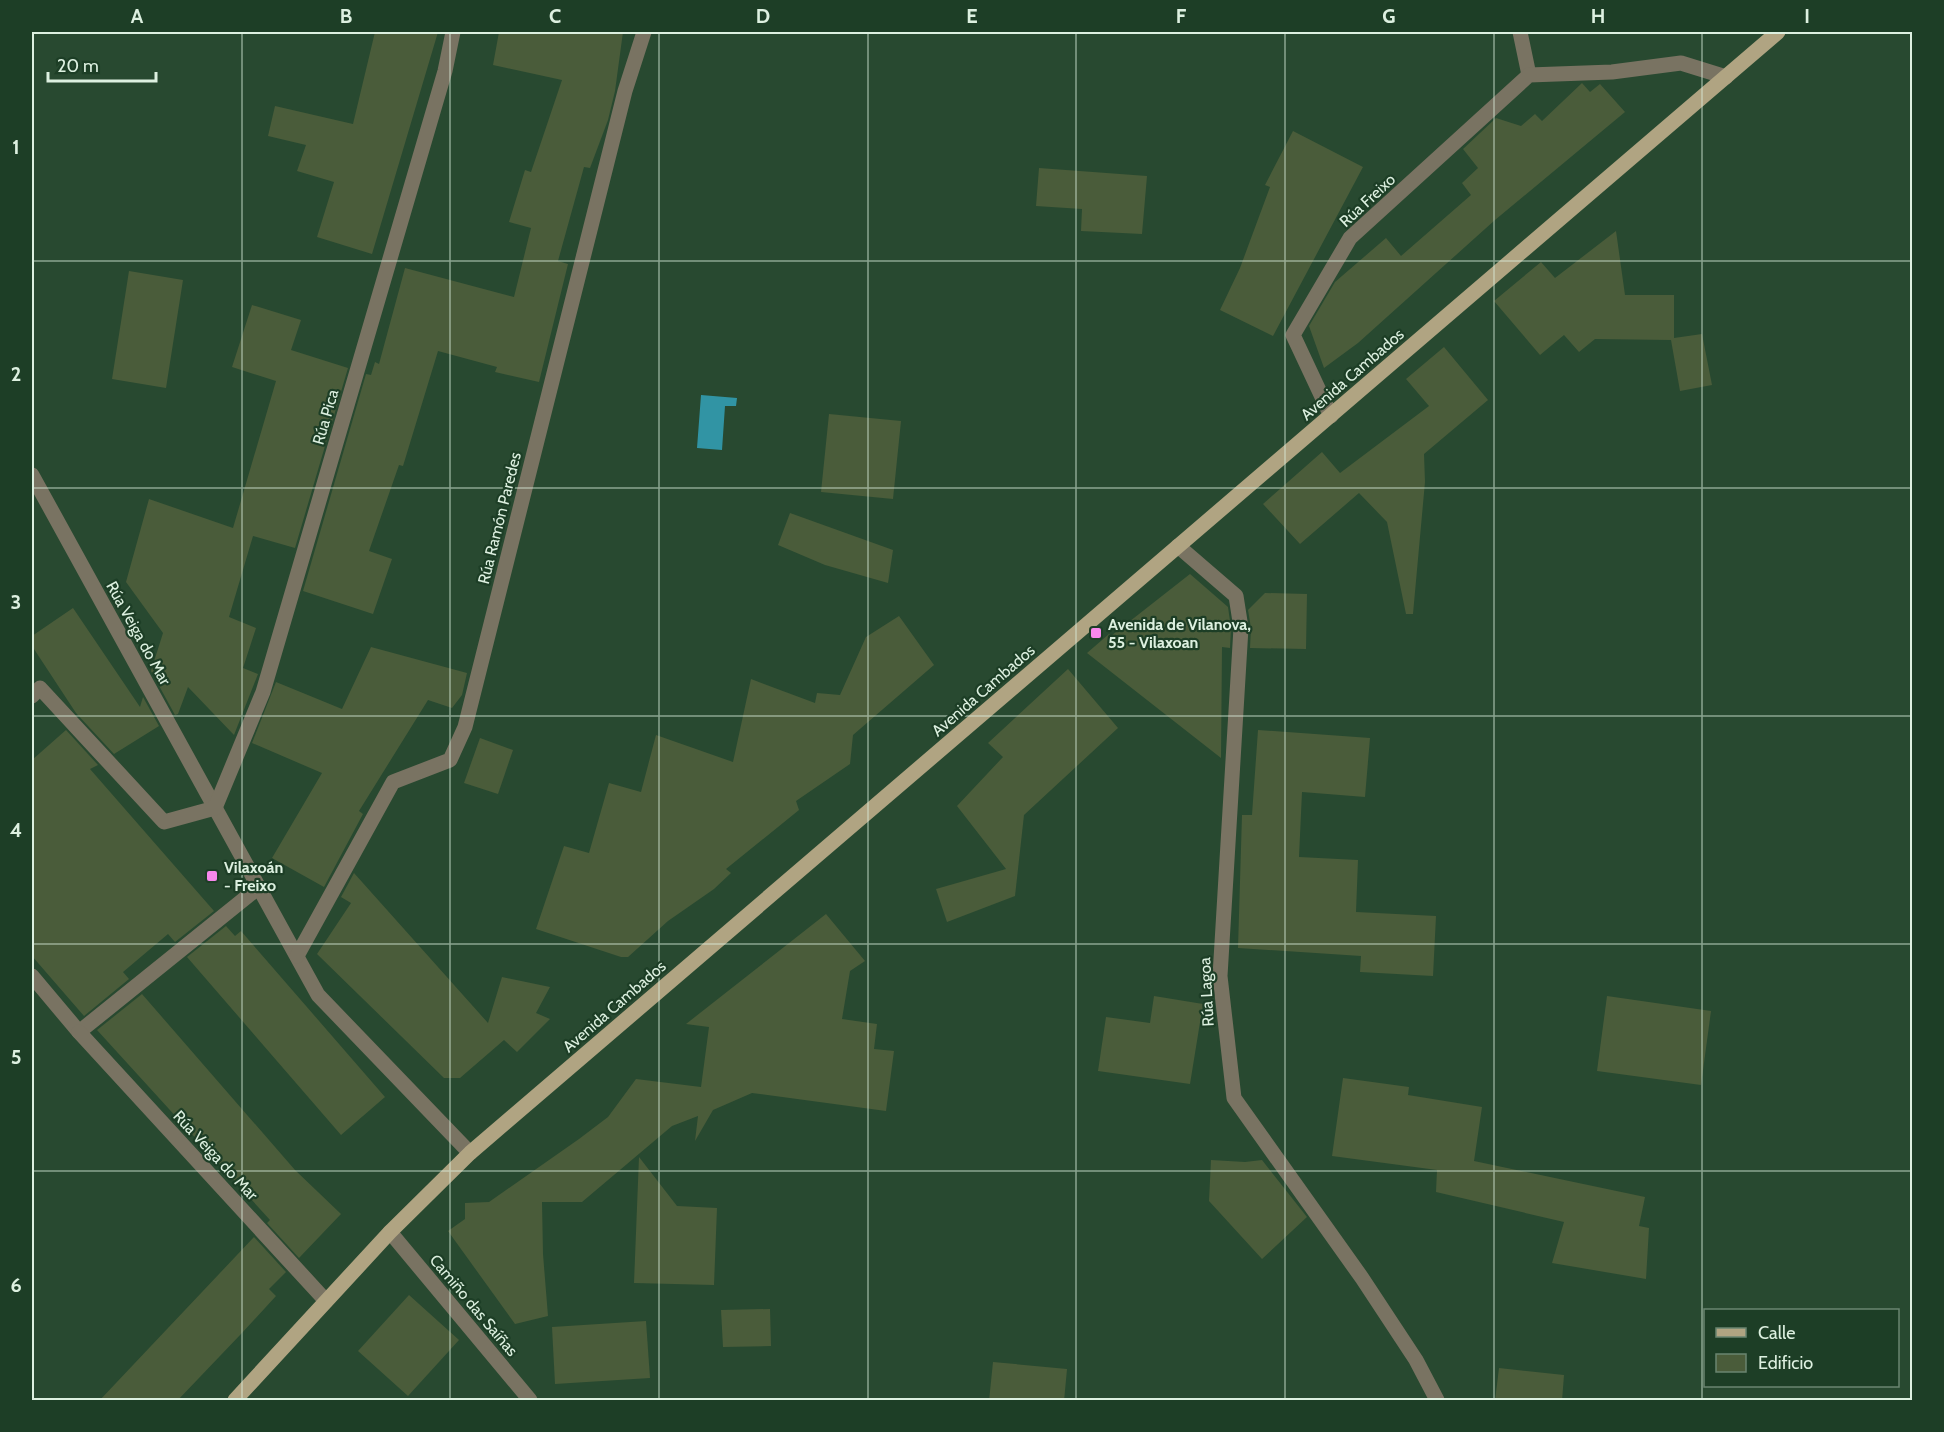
<svg xmlns="http://www.w3.org/2000/svg" width="1944" height="1432" font-family="Cabin,sans-serif">
  <style>
    .water { fill: #3194a4 }
    .building { fill: #4a5c3a }
    .lines { fill: none; stroke-linecap: round; stroke-linejoin: round }
    .minor { stroke: #797362; stroke-width: 15 }
    .major { stroke: #b0a482; stroke-width: 15 }
    .grid { fill: none; stroke: #ddf0e0; stroke-width: 1.5; stroke-opacity: 0.55 }
    .poi-dot { fill: #f788ec; stroke: #1d3e26; stroke-width: 2 }
    .labels { text-anchor: middle; stroke-width: 4.5; stroke-linejoin: round; paint-order: stroke }
    .street-label { font-size: 16px; fill: #ddf0e0; stroke: #1d3e26 }
    .poi-label { font-size: 16px; font-weight: bold; fill: #ddf0e0; stroke: #1d3e26; text-anchor: start }
    .neatline { fill: none; stroke: #ddf0e0; stroke-width: 2 }
    .grid-label { font-size: 20px; text-anchor: middle; font-weight: bold; fill: #ddf0e0 }
  </style>
  <rect width="100%" height="100%" fill="#284930"/>
  <path class="water" d="M 701,395 L 737,398 L 736,406 L 725,406 L 722,450 L 697,448 Z"/>
  <g class="building">
    <path d="M 375,32 L 438,32 L 372,254 L 317,237 L 334,182 L 297,171 L 306,145 L 268,136 L 275,106 L 353,124 Z"/>
    <path d="M 499,32 L 623,32 L 615,91 L 608,120 L 590,168 L 584,167 L 558,261 L 568,264 L 539,382 L 495,372 L 497,367 L 438,351 L 403,466 L 399,465 L 369,551 L 392,559 L 373,614 L 303,591 L 366,374 L 371,375 L 375,362 L 379,364 L 405,268 L 514,297 L 531,228 L 509,222 L 525,170 L 531,172 L 562,80 L 493,65 Z"/>
    <path d="M 1582,83 L 1590,92 L 1600,84 L 1625,112 L 1495,220 L 1358,343 L 1324,368 L 1309,326 L 1335,282 L 1386,238 L 1401,256 L 1471,195 L 1462,183 L 1478,168 L 1463,149 L 1496,118 L 1521,126 L 1535,114 L 1542,121 Z"/>
    <path d="M 1293,131 L 1363,167 L 1273,336 L 1220,310 L 1240,268 L 1270,187 L 1265,185 Z"/>
    <path d="M 1039,168 L 1147,176 L 1142,234 L 1081,231 L 1082,209 L 1036,206 Z"/>
    <path d="M 1616,231 L 1625,295 L 1674,295 L 1674,338 L 1702,334 L 1712,385 L 1680,391 L 1671,340 L 1595,339 L 1579,352 L 1564,335 L 1540,355 L 1494,301 L 1541,262 L 1555,278 Z"/>
    <path d="M 129,271 L 183,280 L 166,388 L 112,379 Z"/>
    <path d="M 252,305 L 301,320 L 291,350 L 348,368 L 295,548 L 253,536 L 229,617 L 256,628 L 243,668 L 258,674 L 234,735 L 188,687 L 178,714 L 175,715 L 151,671 L 163,633 L 126,582 L 149,499 L 233,528 L 276,381 L 232,367 Z"/>
    <path d="M 1444,347 L 1488,400 L 1424,454 L 1425,482 L 1413,614 L 1406,614 L 1387,522 L 1359,493 L 1300,544 L 1263,504 L 1322,452 L 1340,473 L 1429,406 L 1406,379 Z"/>
    <path d="M 829,414 L 901,421 L 893,499 L 821,492 Z"/>
    <path d="M 790,513 L 893,550 L 888,583 L 825,565 L 778,545 Z"/>
    <path d="M 1190,574 L 1228,607 L 1231,628 L 1230,648 L 1222,647 L 1221,758 L 1087,653 L 1109,634 L 1111,636 Z"/>
    <path d="M 1265,593 L 1307,594 L 1306,649 L 1250,648 L 1251,628 L 1248,610 Z"/>
    <path d="M 73,608 L 140,707 L 143,697 L 159,726 L 114,754 L 76,713 L 32,646 L 32,636 Z"/>
    <path d="M 899,616 L 934,665 L 853,735 L 850,764 L 796,801 L 799,810 L 726,869 L 731,873 L 714,889 L 668,921 L 628,957 L 621,957 L 536,929 L 564,846 L 589,853 L 609,783 L 641,792 L 656,735 L 733,762 L 751,679 L 815,703 L 817,693 L 840,695 L 866,637 Z"/>
    <path d="M 371,647 L 467,673 L 462,695 L 452,708 L 428,700 L 359,811 L 363,814 L 324,887 L 272,858 L 322,773 L 252,743 L 276,682 L 342,709 Z"/>
    <path d="M 1068,669 L 1118,728 L 1024,815 L 1015,896 L 947,922 L 936,889 L 1006,869 L 957,806 L 1003,757 L 988,743 Z"/>
    <path d="M 66,730 L 98,765 L 90,769 L 214,911 L 175,942 L 168,934 L 123,972 L 129,979 L 84,1016 L 32,956 L 32,760 Z"/>
    <path d="M 1258,730 L 1370,738 L 1365,797 L 1302,792 L 1299,857 L 1358,860 L 1356,912 L 1436,916 L 1433,976 L 1360,972 L 1361,956 L 1238,948 L 1242,815 L 1252,815 Z"/>
    <path d="M 480,738 L 513,750 L 498,794 L 464,783 Z"/>
    <path d="M 354,873 L 488,1023 L 502,977 L 550,987 L 536,1013 L 550,1019 L 517,1052 L 504,1040 L 460,1078 L 444,1078 L 317,954 L 351,903 L 341,897 Z"/>
    <path d="M 826,914 L 865,961 L 850,971 L 842,1019 L 877,1024 L 874,1049 L 894,1051 L 886,1111 L 752,1093 L 713,1110 L 695,1141 L 698,1116 L 672,1126 L 582,1202 L 542,1202 L 543,1254 L 548,1316 L 515,1324 L 448,1231 L 465,1219 L 465,1203 L 489,1202 L 579,1139 L 608,1117 L 636,1079 L 701,1087 L 709,1027 L 686,1024 Z"/>
    <path d="M 226,926 L 235,936 L 241,931 L 385,1097 L 341,1135 L 187,957 Z"/>
    <path d="M 142,994 L 295,1170 L 341,1214 L 299,1258 L 267,1223 L 270,1220 L 97,1030 Z"/>
    <path d="M 1154,996 L 1203,1004 L 1190,1084 L 1098,1071 L 1106,1017 L 1150,1023 Z"/>
    <path d="M 1607,996 L 1711,1011 L 1701,1085 L 1597,1071 Z"/>
    <path d="M 1343,1078 L 1409,1087 L 1408,1095 L 1482,1107 L 1474,1161 L 1645,1197 L 1639,1226 L 1649,1228 L 1646,1279 L 1552,1263 L 1564,1222 L 1436,1192 L 1437,1170 L 1332,1156 Z"/>
    <path d="M 639,1157 L 677,1206 L 717,1208 L 714,1285 L 634,1283 Z"/>
    <path d="M 1211,1160 L 1245,1162 L 1262,1160 L 1307,1217 L 1262,1259 L 1209,1201 Z"/>
    <path d="M 254,1237 L 286,1272 L 269,1289 L 276,1296 L 241,1334 L 177,1401 L 99,1401 Z"/>
    <path d="M 409,1295 L 459,1340 L 408,1396 L 358,1351 Z"/>
    <path d="M 770,1309 L 771,1346 L 723,1347 L 721,1310 Z"/>
    <path d="M 646,1321 L 650,1378 L 555,1384 L 552,1327 Z"/>
    <path d="M 993,1362 L 1067,1369 L 1064,1401 L 989,1401 Z"/>
    <path d="M 1499,1368 L 1564,1375 L 1562,1401 L 1495,1401 Z"/>
  </g>
  <g class="lines">
    <g class="minor">
      <path d="M 1520,32 L 1529,75"/>
      <path d="M 1331,416 L 1293,335 L 1350,238 L 1529,75 L 1612,72 L 1681,63 L 1726,77"/>
      <path d="M 32,475 L 318,995 L 470,1153"/>
      <path d="M 1178,546 L 1236,596 L 1241,628 L 1220,976 L 1234,1098 L 1362,1278 L 1416,1360 L 1437,1400"/>
      <path d="M 32,696 L 40,688 L 164,822 L 215,808 L 263,692 L 445,71 L 453,32"/>
      <path d="M 297,956 L 393,782 L 450,760 L 465,727 L 625,91 L 644,32"/>
      <path d="M 32,976 L 79,1032 L 259,887"/>
      <path d="M 79,1032 L 326,1301"/>
      <path d="M 390,1232 L 530,1400"/>
    </g>
    <path class="major" d="M 235,1400 L 390,1232 L 470,1153 L 1778,32"/>
  </g>
  <path class="grid" d="M 242,32 L 242,1400M 450,32 L 450,1400M 659,32 L 659,1400M 868,32 L 868,1400M 1076,32 L 1076,1400M 1285,32 L 1285,1400M 1494,32 L 1494,1400M 1702,32 L 1702,1400M 32,261 L 1912,261M 32,488 L 1912,488M 32,716 L 1912,716M 32,944 L 1912,944M 32,1171 L 1912,1171"/>
  <g class="poi-dot">
    <rect x="1090" y="627" width="12" height="12" rx="3"/>
    <rect x="206" y="870" width="12" height="12" rx="3"/>
  </g>
  <g class="labels">
    <g class="street-label">
      <text transform="translate(1367 200) rotate(-43)" y="6">Rúa Freixo</text>
      <text transform="translate(1352 374) rotate(-41)" y="6">Avenida Cambados</text>
      <text transform="translate(325 417) rotate(-74)" y="6">Rúa Pica</text>
      <text transform="translate(499 518) rotate(-76)" y="6">Rúa Ramón Paredes</text>
      <text transform="translate(139 633) rotate(61)" y="6">Rúa Veiga do Mar</text>
      <text transform="translate(983 690) rotate(-41)" y="6">Avenida Cambados</text>
      <text transform="translate(1206 992) rotate(-93)" y="6">Rúa Lagoa</text>
      <text transform="translate(614 1006) rotate(-41)" y="6">Avenida Cambados</text>
      <text transform="translate(216 1155) rotate(47)" y="6">Rúa Veiga do Mar</text>
      <text transform="translate(474 1305) rotate(50)" y="6">Camiño das Saíñas</text>
    </g>
    <g class="poi-label">
      <text x="1108" y="630">Avenida de Vilanova,<tspan x="1108" dy="18">55 - Vilaxoan</tspan></text>
      <text x="224" y="873">Vilaxoán<tspan x="224" dy="18">- Freixo</tspan></text>
    </g>
  </g>
  <rect width="1944" height="1432" fill="none" stroke="#1d3e26" stroke-width="66"/>
  <rect x="1704" y="1309" width="195" height="78" fill="#1d3e26" stroke="#6a8570" stroke-width="1.5"/>
  <rect x="1716" y="1328" width="30" height="9" fill="#b0a482" stroke="#6a8570" stroke-width="1.5"/>
  <text x="1758" y="1339" font-size="18" fill="#ddf0e0">Calle</text>
  <rect x="1716" y="1354" width="30" height="18" fill="#4a5c3a" stroke="#6a8570" stroke-width="1.5"/>
  <text x="1758" y="1369" font-size="18" fill="#ddf0e0">Edificio</text>
  <path d="M48 72v9h108v-9" fill="none" stroke="#ddf0e0" stroke-width="3"/>
  <text x="57" y="72" font-size="18" fill="#ddf0e0" stroke="#1d3e26" stroke-width="4.5" paint-order="stroke">20 m</text>
  <rect x="33" y="33" width="1878" height="1366" class="neatline"/>
  <g class="grid-label">
    <text x="137" y="23">A</text>
    <text x="346" y="23">B</text>
    <text x="555" y="23">C</text>
    <text x="763" y="23">D</text>
    <text x="972" y="23">E</text>
    <text x="1181" y="23">F</text>
    <text x="1389" y="23">G</text>
    <text x="1598" y="23">H</text>
    <text x="1807" y="23">I</text>
    <text x="16" y="154">1</text>
    <text x="16" y="381">2</text>
    <text x="16" y="609">3</text>
    <text x="16" y="837">4</text>
    <text x="16" y="1064">5</text>
    <text x="16" y="1292">6</text>
  </g>
</svg>
